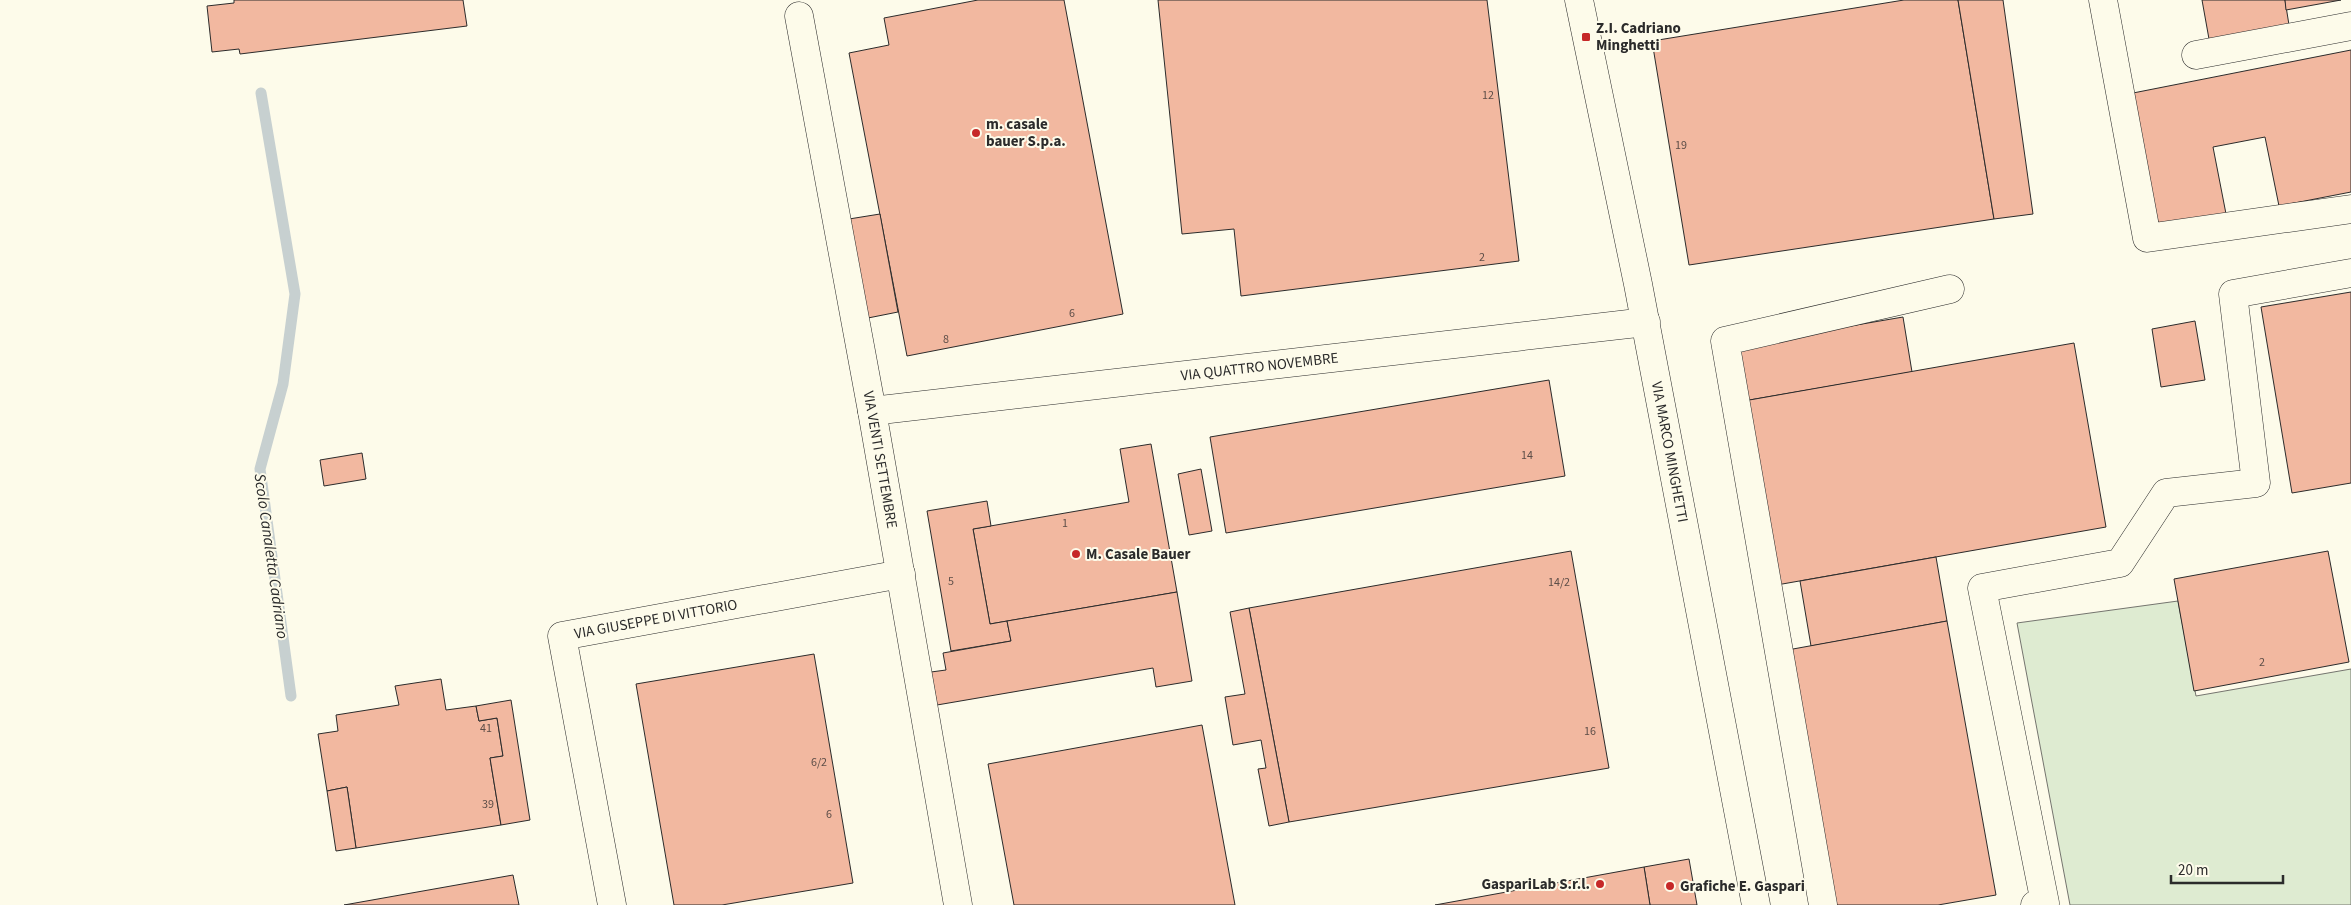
<svg xmlns="http://www.w3.org/2000/svg" width="2351" height="905" font-family="'Source Sans 3',sans-serif">
  <style>
    .green { fill: #deebd1; stroke: #74746e }
    .lines { fill: none; stroke-linecap: round; stroke-linejoin: round }
    .stream { stroke: #c7d0d0; stroke-width: 11 }
    .building { fill: #f2b8a0; stroke: #2b2b2b }
    .minor-casing { stroke: #2b2b2b; stroke-width: 29 }
    .minor { stroke: #fdfbea; stroke-width: 28 }
    .poi-dot { fill: #c62828; stroke: #fdfbea; stroke-width: 2 }
    .labels { text-anchor: middle; stroke-width: 4; stroke-linejoin: round; paint-order: stroke }
    .number-label { font-size: 12px; fill: #5d4e48 }
    .poi-label { font-size: 15px; font-weight: bold; fill: #2b2b2b; stroke: #fdfbea; text-anchor: start }
    .street-label { font-size: 15px; fill: #2b2b2b; stroke: #fdfbea }
    .water-label { font-size: 16px; font-style: italic; fill: #2b2b2b; stroke: #fdfbea }
  </style>
  <rect width="100%" height="100%" fill="#fdfbea"/>
  <path class="green" d="M 2178,601 L 2196,696 L 2351,669 L 2351,905 L 2070,905 L 2017,623 Z"/>
  <g class="lines">
    <path class="stream" d="M 261,93 L 295,294 L 283,384 L 260,469 L 291,696"/>
  </g>
  <g class="building">
    <path d="M 234,0 L 463,0 L 467,26 L 240,54 L 239,49 L 212,52 L 207,6 L 234,3 Z"/>
    <path d="M 978,0 L 1064,0 L 1123,314 L 907,356 L 849,53 L 889,45 L 884,18 Z"/>
    <path d="M 1158,0 L 1487,0 L 1519,261 L 1241,296 L 1234,229 L 1182,234 Z"/>
    <path d="M 1904,0 L 1958,0 L 1994,219 L 1689,265 L 1652,41 Z"/>
    <path d="M 1958,0 L 2003,0 L 2033,214 L 1994,219 Z"/>
    <path d="M 2202,0 L 2285,0 L 2289,25 L 2209,39 Z"/>
    <path d="M 2285,0 L 2341,0 L 2286,10 Z"/>
    <path d="M 2351,50 L 2351,192 L 2279,206 L 2265,137 L 2213,147 L 2227,219 L 2156,234 L 2128,94 Z"/>
    <path d="M 880,214 L 898,312 L 868,318 L 849,219 Z"/>
    <path d="M 2351,292 L 2351,483 L 2292,493 L 2261,307 Z"/>
    <path d="M 1903,317 L 1912,372 L 1738,402 L 1728,347 Z"/>
    <path d="M 2195,321 L 2205,380 L 2161,387 L 2152,329 Z"/>
    <path d="M 2074,343 L 2106,527 L 1771,586 L 1738,402 Z"/>
    <path d="M 1549,380 L 1565,476 L 1226,533 L 1210,437 Z"/>
    <path d="M 1151,444 L 1177,592 L 990,624 L 973,529 L 1129,502 L 1120,449 Z"/>
    <path d="M 362,453 L 366,479 L 324,486 L 320,460 Z"/>
    <path d="M 1201,469 L 1212,531 L 1189,535 L 1178,474 Z"/>
    <path d="M 987,501 L 991,526 L 973,529 L 990,624 L 1007,621 L 1011,641 L 951,651 L 927,511 Z"/>
    <path d="M 1571,551 L 1609,768 L 1289,822 L 1249,608 Z"/>
    <path d="M 2328,551 L 2349,662 L 2194,691 L 2174,579 Z"/>
    <path d="M 1936,557 L 1947,621 L 1811,646 L 1800,581 Z"/>
    <path d="M 1177,592 L 1192,681 L 1156,687 L 1153,668 L 937,705 L 931,672 L 946,670 L 943,653 L 1011,641 L 1007,621 Z"/>
    <path d="M 1249,608 L 1289,822 L 1269,826 L 1258,769 L 1266,768 L 1261,740 L 1233,745 L 1225,697 L 1245,694 L 1230,612 Z"/>
    <path d="M 1947,621 L 1996,895 L 1938,905 L 1827,905 L 1782,651 Z"/>
    <path d="M 814,654 L 853,883 L 722,905 L 674,905 L 636,684 Z"/>
    <path d="M 441,679 L 446,710 L 476,706 L 479,721 L 497,718 L 503,756 L 490,758 L 501,825 L 356,848 L 347,787 L 327,791 L 318,734 L 338,731 L 336,715 L 399,705 L 395,686 Z"/>
    <path d="M 511,700 L 530,820 L 501,825 L 490,758 L 503,756 L 497,718 L 479,721 L 476,706 Z"/>
    <path d="M 1202,725 L 1235,905 L 1014,905 L 988,764 Z"/>
    <path d="M 347,787 L 356,848 L 336,851 L 327,791 Z"/>
    <path d="M 1689,859 L 1697,905 L 1650,905 L 1644,867 Z"/>
    <path d="M 1644,867 L 1650,905 L 1435,905 Z"/>
    <path d="M 513,875 L 519,905 L 344,905 Z"/>
  </g>
  <g class="lines">
    <defs>
      <g id="minor">
        <path id="s1" d="M 1579,0 L 1638,284 L 1756,905"/>
        <path d="M 2103,0 L 2147,238 L 2351,209"/>
        <path id="s2" d="M 799,16 L 872,411 L 958,905"/>
        <path d="M 2196,55 L 2351,26"/>
        <path id="s3" d="M 872,411 L 1646,322"/>
        <path id="s4" d="M 612,905 L 562,636 L 901,574"/>
        <path d="M 1823,905 L 1725,341 L 1950,289"/>
        <path d="M 2035,905 L 2045,903 L 1982,588 L 2120,563 L 2166,493 L 2256,483 L 2233,294 L 2351,273"/>
      </g>
    </defs>
    <use href="#minor" class="minor-casing"/>
    <use href="#minor" class="minor"/>
  </g>
  <g class="poi-dot">
    <rect x="1581" y="32" width="10" height="10" rx="2.5"/>
    <circle cx="976" cy="133" r="5"/>
    <circle cx="1076" cy="554" r="5"/>
    <circle cx="1600" cy="884" r="5"/>
    <circle cx="1670" cy="886" r="5"/>
  </g>
  <g class="labels">
    <g class="number-label">
      <text x="1488" y="99">12</text>
      <text x="1681" y="149">19</text>
      <text x="1482" y="261">2</text>
      <text x="1072" y="317">6</text>
      <text x="946" y="343">8</text>
      <text x="1527" y="459">14</text>
      <text x="1065" y="527">1</text>
      <text x="951" y="585">5</text>
      <text x="1559" y="586">14/2</text>
      <text x="2262" y="666">2</text>
      <text x="486" y="732">41</text>
      <text x="1590" y="735">16</text>
      <text x="819" y="766">6/2</text>
      <text x="488" y="808">39</text>
      <text x="829" y="818">6</text>
    </g>
    <g class="poi-label">
      <text x="1596" y="33">Z.I. Cadriano<tspan x="1596" dy="17">Minghetti</tspan></text>
      <text x="986" y="129">m. casale<tspan x="986" dy="17">bauer S.p.a.</tspan></text>
      <text x="1086" y="559">M. Casale Bauer</text>
      <text x="1590" y="889" text-anchor="end">GaspariLab S.r.l.</text>
      <text x="1680" y="891">Grafiche E. Gaspari</text>
    </g>
    <g class="street-label">
      <text dy="5" stroke="none"><textPath href="#s3" startOffset="390">VIA QUATTRO NOVEMBRE</textPath></text>
      <text dy="5" stroke="none"><textPath href="#s1" startOffset="461">VIA MARCO MINGHETTI</textPath></text>
      <text dy="5" stroke="none"><textPath href="#s2" startOffset="451">VIA VENTI SETTEMBRE</textPath></text>
      <text dy="5" stroke="none"><textPath href="#s4" startOffset="369">VIA GIUSEPPE DI VITTORIO</textPath></text>
    </g>
    <g class="water-label">
      <text transform="translate(272 556) rotate(82)" y="6">Scolo Canaletta Cadriano</text>
    </g>
  </g>
  <path d="M2171 875v8h112v-8" fill="none" stroke="#2b2b2b" stroke-width="2.5"/>
  <text x="2178" y="875" font-size="15" fill="#2b2b2b" stroke="#fdfbea" stroke-width="4" paint-order="stroke">20 m</text>
</svg>
